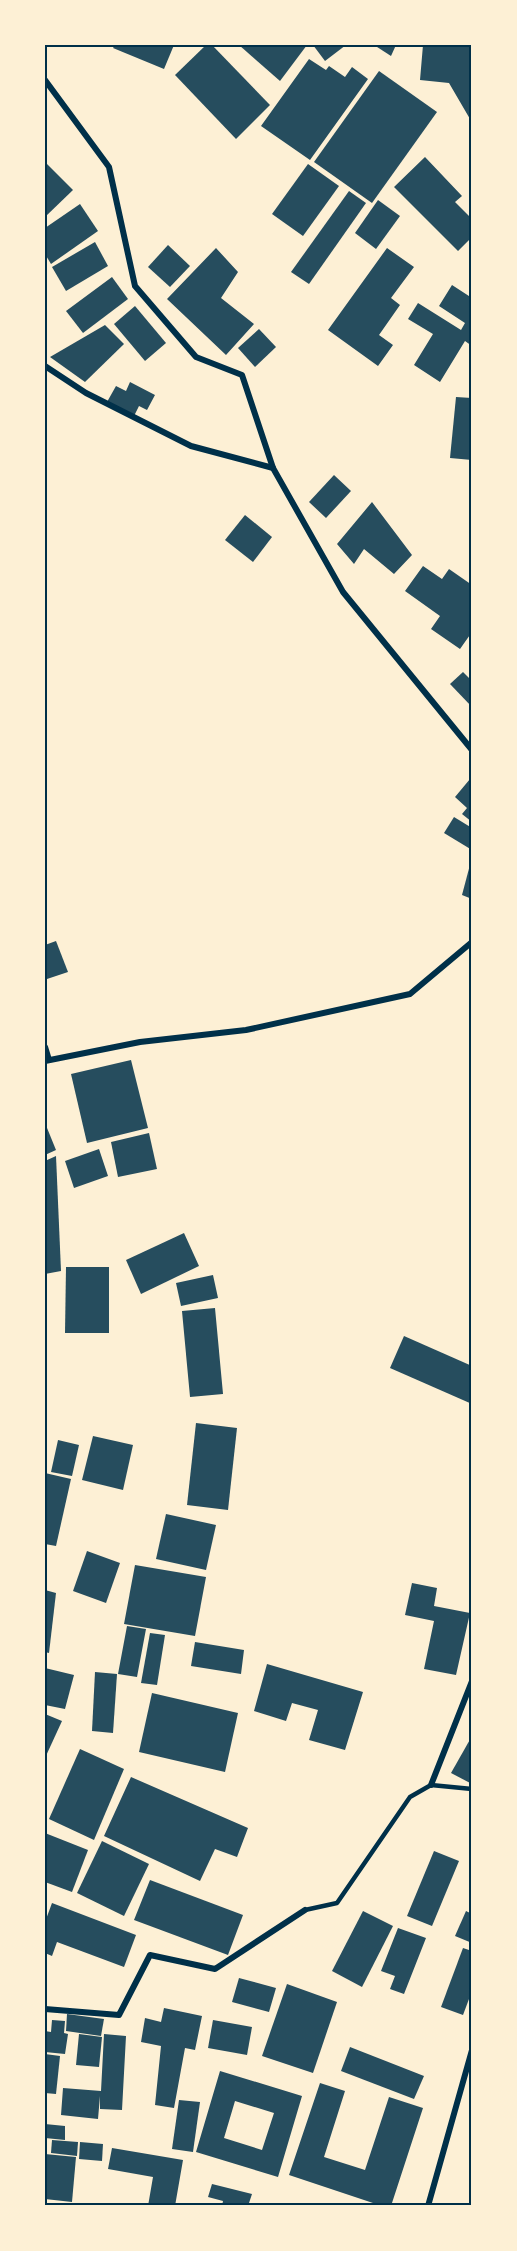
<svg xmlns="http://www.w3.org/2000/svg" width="517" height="2251" font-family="'PT Sans',sans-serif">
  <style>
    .building { fill: #264d5e; fill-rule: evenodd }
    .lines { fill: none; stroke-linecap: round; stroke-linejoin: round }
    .service { stroke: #003049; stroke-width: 4.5 }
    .minor { stroke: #003049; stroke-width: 6 }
    .neatline { fill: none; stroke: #003049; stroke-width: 2 }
  </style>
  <rect width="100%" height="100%" fill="#fdf0d5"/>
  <g class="building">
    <path d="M 115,45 L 174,45 L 164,69 L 113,48 Z"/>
    <path d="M 206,45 L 212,45 L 270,105 L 236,139 L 175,75 Z"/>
    <path d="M 239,45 L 307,45 L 280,81 Z"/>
    <path d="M 313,45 L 346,45 L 325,61 Z"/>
    <path d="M 374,45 L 396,45 L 391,56 Z"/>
    <path d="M 423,45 L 469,45 L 472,52 L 472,117 L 470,119 L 449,83 L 420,80 Z"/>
    <path d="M 309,59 L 326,70 L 329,66 L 345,77 L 352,67 L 368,79 L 310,160 L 261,126 Z"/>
    <path d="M 379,71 L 437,112 L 372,203 L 314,162 Z"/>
    <path d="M 425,157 L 462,196 L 455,202 L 472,219 L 472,237 L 458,251 L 394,187 Z"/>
    <path d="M 45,162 L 73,190 L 45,217 Z"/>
    <path d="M 308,164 L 339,186 L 303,236 L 272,214 Z"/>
    <path d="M 349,191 L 366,203 L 309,284 L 291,272 Z"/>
    <path d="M 378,200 L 400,216 L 376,249 L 355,233 Z"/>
    <path d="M 80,204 L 98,231 L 51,264 L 45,254 L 45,228 Z"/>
    <path d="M 95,242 L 108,266 L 66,291 L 52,267 Z"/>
    <path d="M 168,245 L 190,266 L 170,287 L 148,267 Z"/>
    <path d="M 216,248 L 238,272 L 221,298 L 254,324 L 226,355 L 167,299 Z"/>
    <path d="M 387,248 L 414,267 L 391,298 L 400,305 L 379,335 L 393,345 L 378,366 L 328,330 Z"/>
    <path d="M 112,277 L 128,299 L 83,333 L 66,311 Z"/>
    <path d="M 452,285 L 472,298 L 472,346 L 465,341 L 440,382 L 414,365 L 433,334 L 408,319 L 418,303 L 461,330 L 465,323 L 439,306 Z"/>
    <path d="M 135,306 L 166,343 L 145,361 L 114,324 Z"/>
    <path d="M 105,325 L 124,344 L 85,382 L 50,357 Z"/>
    <path d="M 259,329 L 276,347 L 255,367 L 238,348 Z"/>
    <path d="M 130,382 L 155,395 L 147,410 L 139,406 L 134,416 L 107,402 L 116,386 L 126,391 Z"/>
    <path d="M 456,397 L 472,398 L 472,460 L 450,458 Z"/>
    <path d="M 334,475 L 351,491 L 326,518 L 309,502 Z"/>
    <path d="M 372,502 L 412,555 L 394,574 L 364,549 L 354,564 L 337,544 Z"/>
    <path d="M 245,515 L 272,537 L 253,562 L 225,540 Z"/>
    <path d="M 423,566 L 442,579 L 449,569 L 472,585 L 472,632 L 460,649 L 431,629 L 440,616 L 405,591 Z"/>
    <path d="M 463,672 L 472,681 L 472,707 L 450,684 Z"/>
    <path d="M 470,779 L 472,780 L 472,822 L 462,814 L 467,808 L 455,797 Z"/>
    <path d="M 454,817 L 472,828 L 472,850 L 444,833 Z"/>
    <path d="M 471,861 L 472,861 L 472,899 L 462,895 Z"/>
    <path d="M 56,941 L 68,972 L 47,979 L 45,945 Z"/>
    <path d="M 131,1060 L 148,1128 L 87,1143 L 71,1074 Z"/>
    <path d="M 45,1123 L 56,1150 L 45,1155 Z"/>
    <path d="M 149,1133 L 157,1169 L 118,1177 L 111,1142 Z"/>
    <path d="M 99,1149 L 108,1176 L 74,1188 L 65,1161 Z"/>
    <path d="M 56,1156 L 61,1271 L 45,1274 L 45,1161 Z"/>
    <path d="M 184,1233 L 199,1266 L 141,1294 L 126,1260 Z"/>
    <path d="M 66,1267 L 109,1267 L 109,1333 L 65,1333 Z"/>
    <path d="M 213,1275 L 218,1298 L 181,1306 L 176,1283 Z"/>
    <path d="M 215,1308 L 223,1394 L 190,1397 L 182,1311 Z"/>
    <path d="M 404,1336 L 472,1366 L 472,1404 L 390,1368 Z"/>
    <path d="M 196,1423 L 237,1428 L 228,1510 L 187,1505 Z"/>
    <path d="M 93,1436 L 133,1445 L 123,1490 L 82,1480 Z"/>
    <path d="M 58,1440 L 79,1445 L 72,1476 L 51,1472 Z"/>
    <path d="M 45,1473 L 71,1479 L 56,1546 L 45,1544 Z"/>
    <path d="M 166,1514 L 216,1525 L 206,1570 L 156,1559 Z"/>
    <path d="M 87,1551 L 120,1563 L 106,1603 L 73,1591 Z"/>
    <path d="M 135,1565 L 206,1577 L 195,1636 L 124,1624 Z"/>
    <path d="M 412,1583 L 437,1588 L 434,1606 L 470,1613 L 456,1675 L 424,1669 L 434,1621 L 405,1615 Z"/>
    <path d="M 45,1590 L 56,1593 L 49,1653 L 45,1652 Z"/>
    <path d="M 127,1626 L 146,1629 L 137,1677 L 118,1674 Z"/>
    <path d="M 150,1633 L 165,1635 L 157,1685 L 141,1683 Z"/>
    <path d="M 195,1642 L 244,1650 L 241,1674 L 191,1666 Z"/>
    <path d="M 267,1664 L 363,1692 L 345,1750 L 309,1740 L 318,1710 L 292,1703 L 286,1721 L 254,1711 Z"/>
    <path d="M 45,1668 L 74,1675 L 65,1709 L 45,1705 Z"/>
    <path d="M 95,1672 L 117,1674 L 113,1733 L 92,1731 Z"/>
    <path d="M 152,1693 L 238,1713 L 225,1772 L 139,1752 Z"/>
    <path d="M 45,1714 L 62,1721 L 45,1758 Z"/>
    <path d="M 472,1736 L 472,1784 L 451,1773 Z"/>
    <path d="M 80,1749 L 124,1769 L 94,1840 L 49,1819 Z"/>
    <path d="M 131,1777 L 248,1828 L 237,1857 L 215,1849 L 200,1881 L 104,1836 Z"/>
    <path d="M 45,1833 L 88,1850 L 72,1892 L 45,1882 Z"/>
    <path d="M 102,1841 L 149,1864 L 124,1916 L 77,1893 Z"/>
    <path d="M 434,1851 L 459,1861 L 432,1926 L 407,1916 Z"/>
    <path d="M 150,1880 L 243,1915 L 228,1955 L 134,1920 Z"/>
    <path d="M 52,1903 L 136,1935 L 124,1967 L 57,1942 L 52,1956 L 45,1953 L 45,1922 Z"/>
    <path d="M 363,1911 L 393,1926 L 362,1987 L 332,1971 Z"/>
    <path d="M 466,1911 L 472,1914 L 472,1943 L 455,1936 Z"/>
    <path d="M 398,1928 L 426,1938 L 404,1994 L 390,1989 L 395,1976 L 381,1971 Z"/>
    <path d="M 463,1948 L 472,1951 L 472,1991 L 463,2015 L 441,2007 Z"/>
    <path d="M 239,1978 L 276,1988 L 269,2012 L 232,2002 Z"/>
    <path d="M 287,1984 L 337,2002 L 313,2073 L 262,2056 Z"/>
    <path d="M 164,2008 L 202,2016 L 195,2050 L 185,2048 L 174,2108 L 155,2105 L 161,2046 L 141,2042 L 145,2018 L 161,2022 Z"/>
    <path d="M 67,2014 L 104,2019 L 101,2036 L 66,2031 Z"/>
    <path d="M 52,2020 L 65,2021 L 64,2033 L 68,2034 L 65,2054 L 45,2052 L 45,2031 L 51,2032 Z"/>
    <path d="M 213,2020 L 252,2027 L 247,2055 L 208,2048 Z"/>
    <path d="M 79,2034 L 102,2037 L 99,2067 L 76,2065 Z"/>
    <path d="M 104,2034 L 126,2036 L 122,2110 L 100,2109 L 100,2096 L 98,2119 L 61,2115 L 63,2088 L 101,2091 Z"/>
    <path d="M 350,2047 L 424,2076 L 414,2099 L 341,2071 Z"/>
    <path d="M 45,2054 L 60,2056 L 56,2094 L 45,2093 Z"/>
    <path d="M 220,2071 L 302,2096 L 278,2177 L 196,2152 ZM 235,2101 L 274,2113 L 262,2150 L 224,2138 Z"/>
    <path d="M 320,2083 L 345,2091 L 324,2157 L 365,2170 L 389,2097 L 423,2108 L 391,2206 L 382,2206 L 289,2175 Z"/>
    <path d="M 179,2100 L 200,2102 L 193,2152 L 172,2149 Z"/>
    <path d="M 45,2124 L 65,2126 L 65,2140 L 45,2138 Z"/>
    <path d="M 52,2140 L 78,2142 L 77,2156 L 51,2153 Z"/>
    <path d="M 80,2142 L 103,2144 L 102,2161 L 79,2159 Z"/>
    <path d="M 112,2148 L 183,2160 L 175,2206 L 148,2206 L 153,2177 L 108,2169 Z"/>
    <path d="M 45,2154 L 76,2157 L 72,2202 L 45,2199 Z"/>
    <path d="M 212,2184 L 252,2194 L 248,2206 L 222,2206 L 223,2201 L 208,2197 Z"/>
  </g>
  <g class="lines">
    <path class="service" d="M 305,1910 L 337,1903 L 410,1797 L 431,1785 L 472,1789"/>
    <g class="minor">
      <path d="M 45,80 L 109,167 L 135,286 L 196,357 L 242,375 L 273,468 L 343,592 L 472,750"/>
      <path d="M 45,366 L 86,393 L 191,446 L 273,468"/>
      <path d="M 45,1047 L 49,1060"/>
      <path d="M 45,1061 L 140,1042 L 246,1030 L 410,994 L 472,942"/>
      <path d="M 431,1785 L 472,1681"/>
      <path d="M 45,2009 L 119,2015 L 150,1955 L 215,1969 L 305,1910"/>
      <path d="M 428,2206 L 472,2050"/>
    </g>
  </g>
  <rect width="517" height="2251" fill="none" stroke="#fdf0d5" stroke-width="93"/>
  <rect x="46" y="46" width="424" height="2158" class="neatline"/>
</svg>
